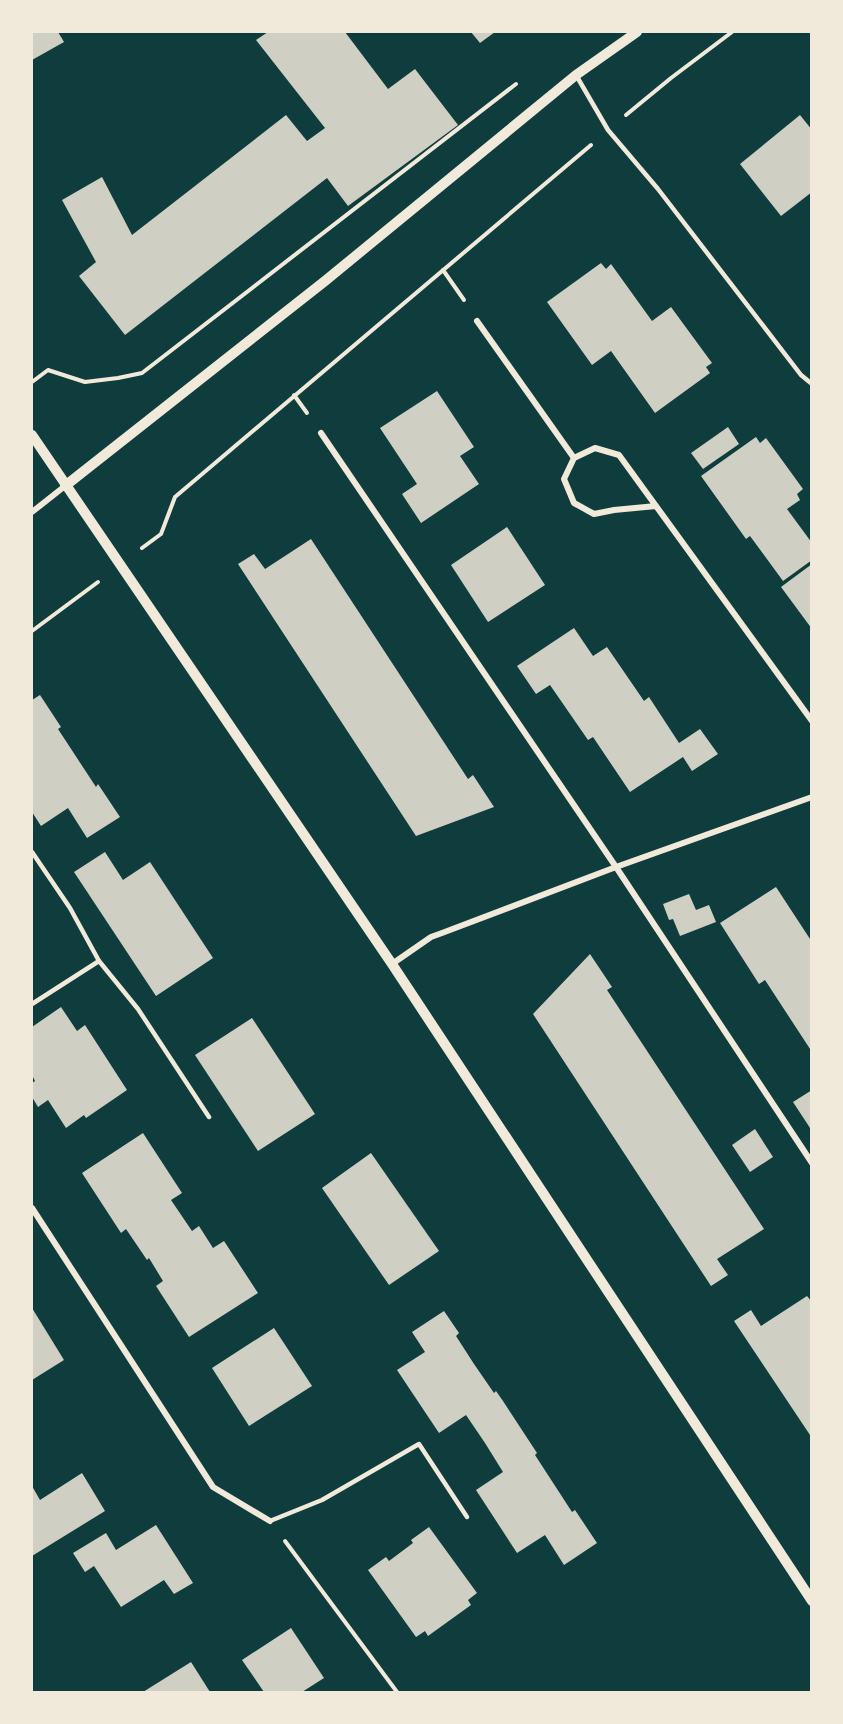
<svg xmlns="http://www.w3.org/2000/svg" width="843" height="1724" font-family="Barlow,sans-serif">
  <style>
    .building { fill: #cfcfc3 }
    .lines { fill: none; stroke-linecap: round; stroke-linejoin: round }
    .path { stroke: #f1e9da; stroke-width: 4 }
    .service { stroke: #f1e9da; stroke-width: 4.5 }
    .minor { stroke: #f1e9da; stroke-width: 6 }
    .tertiary { stroke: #f1e9da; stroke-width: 10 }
  </style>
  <rect width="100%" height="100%" fill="#0f3d3e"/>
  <g class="building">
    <path d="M 32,32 L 58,32 L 64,42 L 32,60 Z"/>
    <path d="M 268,32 L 345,32 L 388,89 L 415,69 L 458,125 L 348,206 L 327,178 L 125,335 L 79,276 L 96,262 L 62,200 L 102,177 L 132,235 L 286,115 L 307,141 L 325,128 L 256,40 Z"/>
    <path d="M 471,32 L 495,32 L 480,43 Z"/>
    <path d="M 800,115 L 812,130 L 812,192 L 781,216 L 740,164 Z"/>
    <path d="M 601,263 L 606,269 L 611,264 L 652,321 L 671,307 L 712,363 L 706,367 L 710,373 L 655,413 L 611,351 L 592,365 L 547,302 Z"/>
    <path d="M 437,391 L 474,447 L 460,456 L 479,484 L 421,523 L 402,494 L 417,484 L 380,428 Z"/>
    <path d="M 728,427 L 739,444 L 703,469 L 691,453 Z"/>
    <path d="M 756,437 L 760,443 L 766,438 L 803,489 L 797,494 L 800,500 L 787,509 L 812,543 L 812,560 L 783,581 L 750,536 L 746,539 L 701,476 Z"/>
    <path d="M 507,527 L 545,585 L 488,622 L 451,565 Z"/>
    <path d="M 311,539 L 468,779 L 473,775 L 494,807 L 416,836 L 238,564 L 254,554 L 265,569 Z"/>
    <path d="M 812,564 L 812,629 L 781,587 Z"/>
    <path d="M 574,628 L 593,656 L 607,647 L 644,701 L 649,697 L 679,743 L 700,729 L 718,754 L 692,771 L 683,757 L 630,792 L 593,737 L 588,740 L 550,685 L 536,694 L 517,666 Z"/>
    <path d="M 40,695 L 61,727 L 58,729 L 96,787 L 98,784 L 120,817 L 87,838 L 68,808 L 41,826 L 32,812 L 32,700 Z"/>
    <path d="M 105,852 L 123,880 L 150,862 L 213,958 L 156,996 L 74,872 Z"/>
    <path d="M 776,887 L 812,942 L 812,1052 L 765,980 L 759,984 L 720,923 Z"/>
    <path d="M 689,894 L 696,910 L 709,905 L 716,922 L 680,936 L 673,919 L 669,920 L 663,904 Z"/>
    <path d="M 590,954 L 612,987 L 607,990 L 764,1229 L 717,1259 L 728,1275 L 711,1286 L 533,1014 Z"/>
    <path d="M 61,1007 L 77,1031 L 85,1025 L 127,1090 L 86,1118 L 84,1115 L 66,1128 L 48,1100 L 38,1107 L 32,1097 L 32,1083 L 35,1081 L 32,1075 L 32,1027 Z"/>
    <path d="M 252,1018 L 315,1114 L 258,1151 L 195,1055 Z"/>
    <path d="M 812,1090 L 812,1131 L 793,1102 Z"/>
    <path d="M 755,1129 L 773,1157 L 750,1172 L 732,1145 Z"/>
    <path d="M 143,1133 L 182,1193 L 171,1200 L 192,1231 L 199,1226 L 213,1248 L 224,1241 L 258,1293 L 189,1337 L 156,1286 L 163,1281 L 149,1258 L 147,1260 L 126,1229 L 121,1233 L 82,1173 Z"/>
    <path d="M 371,1153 L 439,1251 L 389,1285 L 322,1188 Z"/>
    <path d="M 807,1296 L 812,1302 L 812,1438 L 734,1321 L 751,1310 L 761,1326 Z"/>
    <path d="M 32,1308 L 64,1360 L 32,1380 Z"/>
    <path d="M 444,1311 L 459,1333 L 456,1336 L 474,1364 L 494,1393 L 496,1391 L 503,1401 L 537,1453 L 535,1455 L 572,1512 L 575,1510 L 597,1543 L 564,1565 L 545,1535 L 517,1553 L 476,1490 L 503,1472 L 485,1443 L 466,1415 L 439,1433 L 397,1370 L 425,1352 L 412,1332 Z"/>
    <path d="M 274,1328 L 312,1386 L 249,1426 L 212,1368 Z"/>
    <path d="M 82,1473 L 105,1511 L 32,1556 L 32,1486 L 40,1500 Z"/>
    <path d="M 156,1525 L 193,1583 L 174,1594 L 164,1580 L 121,1607 L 94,1566 L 85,1572 L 73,1553 L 106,1533 L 116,1550 Z"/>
    <path d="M 429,1527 L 477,1593 L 468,1600 L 471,1605 L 428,1636 L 425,1631 L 416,1637 L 368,1570 L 386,1557 L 389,1561 L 413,1543 L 411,1540 Z"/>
    <path d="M 291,1628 L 324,1678 L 302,1692 L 264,1692 L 242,1660 Z"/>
    <path d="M 191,1662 L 210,1692 L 143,1692 Z"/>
  </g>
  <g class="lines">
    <g class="path">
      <path d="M 626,115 L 671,78 L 732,32"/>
      <path d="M 443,270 L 464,300"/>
      <path d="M 32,382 L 48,370 L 85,382 L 118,378 L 142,373 L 516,84"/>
      <path d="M 294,395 L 307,413"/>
      <path d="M 142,548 L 161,534 L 175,497 L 591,145"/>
      <path d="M 32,631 L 98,582"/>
      <path d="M 285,1541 L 397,1692"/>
    </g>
    <g class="service">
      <path d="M 576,75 L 608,130 L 658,189 L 801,375 L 812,384"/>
      <path d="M 32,852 L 70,908 L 99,961 L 138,1009 L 209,1117"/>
      <path d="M 32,1004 L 99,961"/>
      <path d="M 270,1521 L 322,1500 L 419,1444 L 467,1517"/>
    </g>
    <g class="minor">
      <path d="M 477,321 L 574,458"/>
      <path d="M 321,433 L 616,867 L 812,1163"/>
      <path d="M 656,506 L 614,510 L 594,514 L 574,503 L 564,479 L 574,458 L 595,448 L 619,455 L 812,721"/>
      <path d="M 32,512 L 65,486"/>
      <path d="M 392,964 L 431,937 L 442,933 L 616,867 L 812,797"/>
      <path d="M 32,1208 L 213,1487 L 270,1521"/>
    </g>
    <g class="tertiary">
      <path d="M 32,435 L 392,964 L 812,1601"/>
      <path d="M 65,486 L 325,281 L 576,75 L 637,32"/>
    </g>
  </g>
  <rect width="843" height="1724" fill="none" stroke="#f1e9da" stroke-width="66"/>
</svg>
